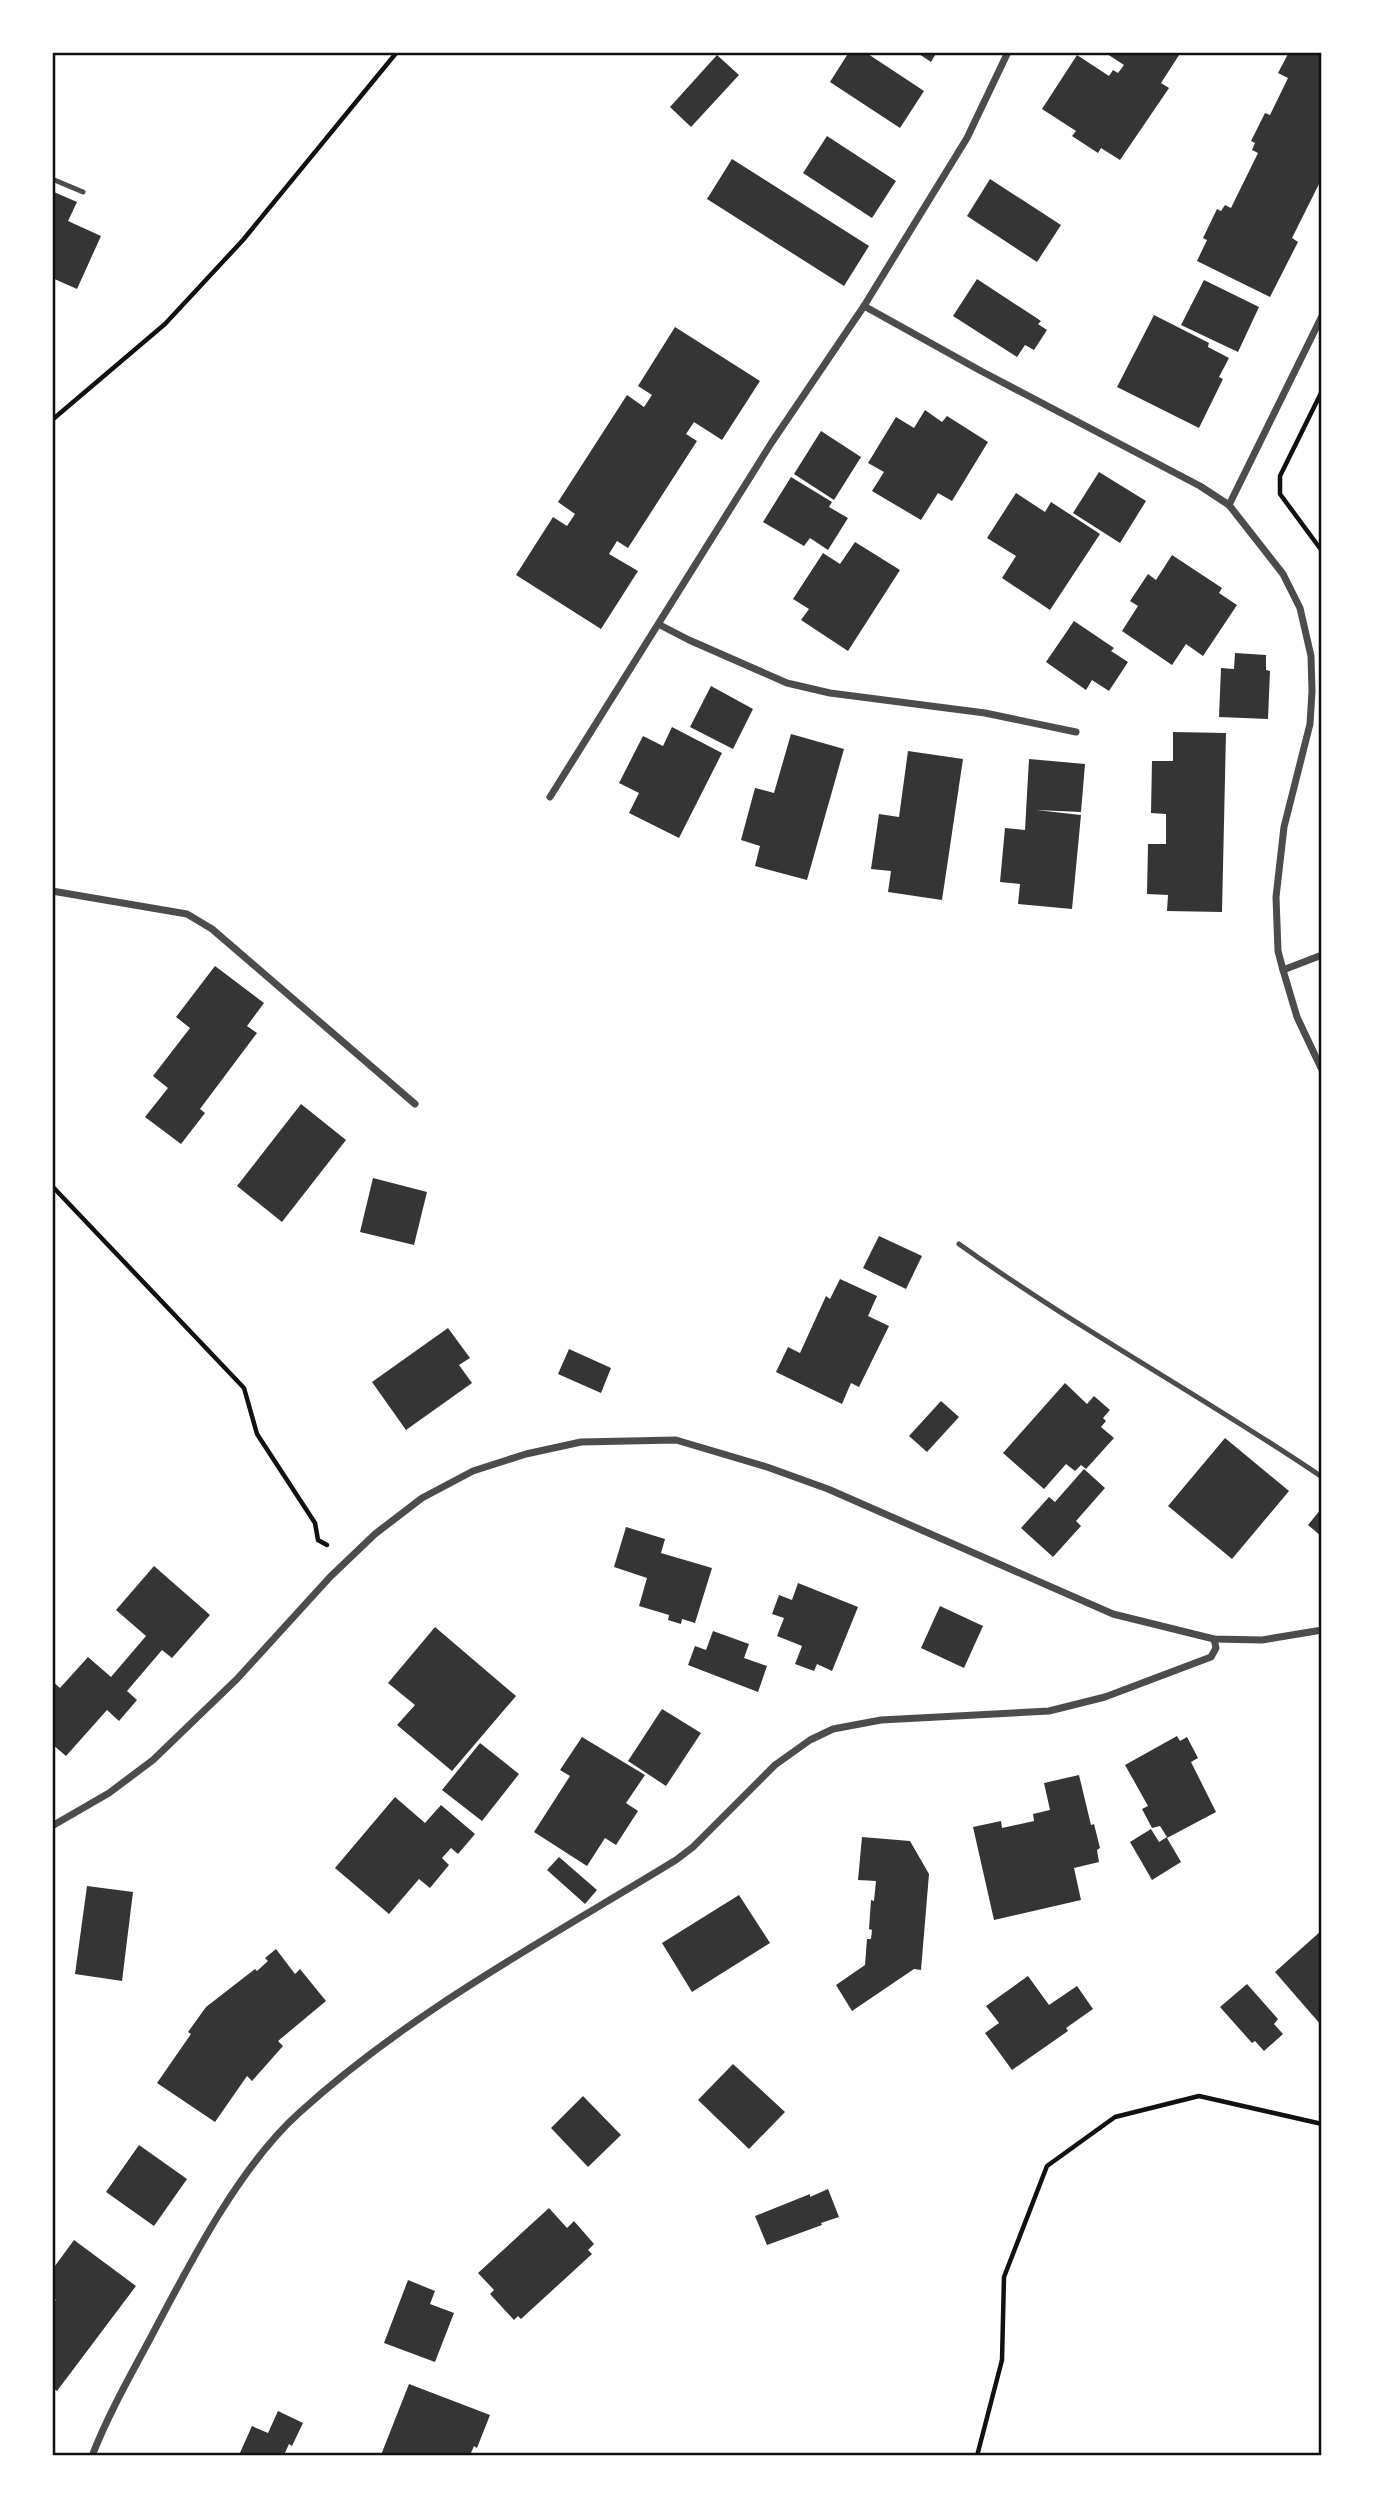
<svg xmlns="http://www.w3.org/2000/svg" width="1374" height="2508" font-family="'Work Sans',sans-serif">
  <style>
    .building { fill: #353535 }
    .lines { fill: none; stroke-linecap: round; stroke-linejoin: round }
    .path { stroke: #111; stroke-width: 4.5 }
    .service { stroke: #4c4c4c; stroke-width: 5 }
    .minor { stroke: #4c4c4c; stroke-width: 7 }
    .neatline { fill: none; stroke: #111; stroke-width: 2.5 }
  </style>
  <rect width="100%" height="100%" fill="#fff"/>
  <g class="building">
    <path d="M 849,52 L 865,52 L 924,91 L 900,128 L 830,82 Z"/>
    <path d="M 916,52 L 937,52 L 931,62 Z"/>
    <path d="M 1104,52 L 1181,52 L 1161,83 L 1169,88 L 1120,160 L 1101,148 L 1098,153 L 1072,136 L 1076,131 L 1042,109 L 1077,55 L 1109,76 L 1113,70 L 1118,73 L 1124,65 Z"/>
    <path d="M 1289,52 L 1321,52 L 1321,185 L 1319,184 L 1292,238 L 1298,242 L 1270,297 L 1197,261 L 1207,240 L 1203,238 L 1217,209 L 1221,211 L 1225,205 L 1231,208 L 1258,153 L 1252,150 L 1255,143 L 1251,141 L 1265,113 L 1270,115 L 1288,78 L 1278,73 Z"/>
    <path d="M 717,55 L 739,75 L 691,127 L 670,107 Z"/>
    <path d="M 827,136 L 896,181 L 872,218 L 803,173 Z"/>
    <path d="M 732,159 L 869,246 L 844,286 L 707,199 Z"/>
    <path d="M 990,179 L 1061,225 L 1037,262 L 967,216 Z"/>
    <path d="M 54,192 L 77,202 L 68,221 L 101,236 L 77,289 L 52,278 Z"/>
    <path d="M 977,279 L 1041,321 L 1038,324 L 1047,330 L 1034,350 L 1025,345 L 1017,357 L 953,316 Z"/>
    <path d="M 1204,280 L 1259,307 L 1238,352 L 1181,325 Z"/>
    <path d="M 1154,315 L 1209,343 L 1208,347 L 1229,358 L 1219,377 L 1223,379 L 1199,428 L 1117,387 Z"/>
    <path d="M 675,327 L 760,381 L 722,440 L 694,422 L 686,434 L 697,441 L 628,548 L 617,541 L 609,554 L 638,571 L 601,629 L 516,575 L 553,517 L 567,526 L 575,514 L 558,502 L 627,395 L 644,407 L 652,395 L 638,386 Z"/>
    <path d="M 925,410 L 942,422 L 947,416 L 988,442 L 952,501 L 938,493 L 921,520 L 872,491 L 884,472 L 868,463 L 896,417 L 914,428 Z"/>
    <path d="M 821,431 L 861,457 L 834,500 L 794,474 Z"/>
    <path d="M 1099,472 L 1146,501 L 1120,543 L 1073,513 Z"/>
    <path d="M 791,477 L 832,502 L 829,507 L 848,518 L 828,550 L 810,538 L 804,546 L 763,522 Z"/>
    <path d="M 1016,493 L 1045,512 L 1051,502 L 1100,534 L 1050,610 L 1002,578 L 1016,556 L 987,538 Z"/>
    <path d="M 855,542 L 900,570 L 848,651 L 801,620 L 809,609 L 793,599 L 823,553 L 840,564 Z"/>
    <path d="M 1172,555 L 1222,588 L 1219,593 L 1237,605 L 1203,656 L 1186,644 L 1172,665 L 1122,631 L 1138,606 L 1130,601 L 1148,574 L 1156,580 Z"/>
    <path d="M 1074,621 L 1114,648 L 1111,651 L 1128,662 L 1109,691 L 1092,680 L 1086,690 L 1046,662 Z"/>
    <path d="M 1235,653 L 1266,655 L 1266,670 L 1270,671 L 1268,719 L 1219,717 L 1221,668 L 1234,669 Z"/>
    <path d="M 711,686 L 753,709 L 733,749 L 690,727 Z"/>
    <path d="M 672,727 L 722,753 L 679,838 L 629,813 L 639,793 L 619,783 L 643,736 L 663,746 Z"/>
    <path d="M 1173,732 L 1226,733 L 1222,912 L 1167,911 L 1168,895 L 1147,894 L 1148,844 L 1166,844 L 1166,814 L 1151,813 L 1152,761 L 1173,761 Z"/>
    <path d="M 791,734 L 844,749 L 807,880 L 755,866 L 760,846 L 741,840 L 755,788 L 774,793 Z"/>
    <path d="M 908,751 L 963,759 L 942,900 L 888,892 L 891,871 L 871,869 L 879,814 L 899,817 Z"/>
    <path d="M 1029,759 L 1085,764 L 1081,812 L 1036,810 L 1081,815 L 1072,909 L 1018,904 L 1020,884 L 1000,882 L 1005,828 L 1025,830 Z"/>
    <path d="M 215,966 L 264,1003 L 247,1026 L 257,1033 L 200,1109 L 205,1113 L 181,1144 L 145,1117 L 168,1088 L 153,1076 L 190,1028 L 176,1017 Z"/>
    <path d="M 301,1104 L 346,1140 L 282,1222 L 237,1186 Z"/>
    <path d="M 373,1178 L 427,1192 L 414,1245 L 360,1232 Z"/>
    <path d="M 879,1236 L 922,1256 L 906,1289 L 863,1268 Z"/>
    <path d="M 840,1279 L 877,1296 L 868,1316 L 889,1326 L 859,1387 L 851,1383 L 842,1404 L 776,1372 L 788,1347 L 800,1353 L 826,1296 L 830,1299 Z"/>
    <path d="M 448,1328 L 470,1358 L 459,1365 L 472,1383 L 406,1430 L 372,1382 Z"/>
    <path d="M 569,1349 L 611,1368 L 601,1393 L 558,1374 Z"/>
    <path d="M 1065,1383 L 1087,1404 L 1094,1396 L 1110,1410 L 1103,1418 L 1106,1421 L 1101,1427 L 1114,1438 L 1086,1469 L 1081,1465 L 1075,1471 L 1066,1464 L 1044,1489 L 1003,1453 Z"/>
    <path d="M 941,1401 L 959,1417 L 927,1452 L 909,1436 Z"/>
    <path d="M 1225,1438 L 1289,1491 L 1232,1559 L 1168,1506 Z"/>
    <path d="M 1084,1469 L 1105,1488 L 1076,1521 L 1081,1526 L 1053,1557 L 1021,1528 L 1049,1497 L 1055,1502 Z"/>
    <path d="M 1321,1509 L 1321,1536 L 1308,1525 Z"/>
    <path d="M 626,1527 L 665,1539 L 661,1553 L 712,1568 L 695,1623 L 682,1619 L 681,1624 L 668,1620 L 669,1615 L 639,1606 L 647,1578 L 614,1567 Z"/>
    <path d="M 154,1566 L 210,1615 L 172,1658 L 162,1650 L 127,1691 L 137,1700 L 119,1721 L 107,1710 L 66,1756 L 52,1744 L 52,1681 L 60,1688 L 88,1657 L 111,1677 L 146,1636 L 116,1610 Z"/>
    <path d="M 798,1583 L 858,1607 L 832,1671 L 817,1664 L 814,1671 L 795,1664 L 802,1646 L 777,1636 L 784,1618 L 772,1614 L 779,1595 L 792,1600 Z"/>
    <path d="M 940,1606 L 983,1626 L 964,1668 L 921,1648 Z"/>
    <path d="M 435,1627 L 516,1696 L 452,1771 L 397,1725 L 415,1705 L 388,1683 Z"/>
    <path d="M 713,1631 L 749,1644 L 744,1658 L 767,1666 L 758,1692 L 688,1665 L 695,1646 L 706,1650 Z"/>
    <path d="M 662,1709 L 701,1733 L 666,1786 L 628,1761 Z"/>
    <path d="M 1177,1736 L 1180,1741 L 1187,1737 L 1198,1758 L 1191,1762 L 1216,1812 L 1167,1838 L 1181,1862 L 1152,1880 L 1130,1842 L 1151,1829 L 1159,1842 L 1167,1837 L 1160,1826 L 1152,1828 L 1142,1809 L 1148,1806 L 1125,1765 Z"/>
    <path d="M 582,1737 L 645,1775 L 626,1803 L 638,1811 L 616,1845 L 605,1838 L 587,1866 L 534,1832 L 570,1776 L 560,1770 Z"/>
    <path d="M 480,1743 L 519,1774 L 482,1821 L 442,1790 Z"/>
    <path d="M 1079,1775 L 1091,1825 L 1094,1824 L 1100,1848 L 1097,1850 L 1099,1862 L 1074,1868 L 1081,1900 L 994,1920 L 973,1827 L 1001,1821 L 1002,1828 L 1034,1821 L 1033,1814 L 1050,1810 L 1044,1783 Z"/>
    <path d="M 395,1797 L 425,1823 L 441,1805 L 475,1834 L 458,1854 L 451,1848 L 442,1858 L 449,1865 L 430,1888 L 419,1879 L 389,1914 L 335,1868 Z"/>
    <path d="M 862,1837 L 910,1841 L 929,1874 L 921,1970 L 914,1969 L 852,2011 L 836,1985 L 865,1965 L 867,1939 L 871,1939 L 872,1930 L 869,1929 L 871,1900 L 874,1901 L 876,1881 L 858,1880 Z"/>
    <path d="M 559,1857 L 597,1890 L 585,1904 L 547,1870 Z"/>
    <path d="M 87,1886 L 133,1892 L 122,1981 L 75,1974 Z"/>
    <path d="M 739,1895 L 770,1943 L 692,1992 L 662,1943 Z"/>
    <path d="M 1321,1931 L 1321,2025 L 1275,1972 Z"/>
    <path d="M 276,1949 L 295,1974 L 300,1969 L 326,2001 L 278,2041 L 283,2046 L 252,2081 L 247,2076 L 215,2122 L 157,2083 L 191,2034 L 188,2032 L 206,2007 L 255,1969 L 257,1971 L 268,1961 L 265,1958 Z"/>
    <path d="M 1028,1976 L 1049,2005 L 1077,1986 L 1093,2009 L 1066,2028 L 1068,2031 L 1012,2070 L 985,2033 L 999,2023 L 986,2006 Z"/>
    <path d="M 1247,1984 L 1278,2019 L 1274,2024 L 1283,2034 L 1264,2051 L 1255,2041 L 1252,2043 L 1220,2007 Z"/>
    <path d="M 733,2064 L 785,2112 L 749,2149 L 698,2100 Z"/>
    <path d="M 583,2096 L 621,2135 L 588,2167 L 551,2128 Z"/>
    <path d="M 139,2145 L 187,2179 L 154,2226 L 106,2192 Z"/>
    <path d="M 828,2189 L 839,2217 L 821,2223 L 822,2225 L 767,2245 L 755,2216 L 810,2194 L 810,2197 Z"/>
    <path d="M 549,2208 L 567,2228 L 574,2221 L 594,2244 L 588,2250 L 592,2254 L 521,2319 L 518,2316 L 514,2320 L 490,2294 L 494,2290 L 478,2273 Z"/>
    <path d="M 74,2240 L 136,2286 L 57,2391 L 52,2387 L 52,2304 L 56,2300 L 52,2298 L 52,2270 Z"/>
    <path d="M 408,2280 L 435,2291 L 430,2304 L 454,2313 L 435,2362 L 384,2343 Z"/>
    <path d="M 409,2384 L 490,2415 L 477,2448 L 474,2446 L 470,2455 L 381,2455 Z"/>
    <path d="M 278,2411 L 303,2423 L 292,2446 L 289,2444 L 284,2455 L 239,2455 L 252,2426 L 268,2433 Z"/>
  </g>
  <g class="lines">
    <g class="path">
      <path d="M 1322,391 L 1280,476 L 1280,494 L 1322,551"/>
      <path d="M 52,420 L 165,324 L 243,240 L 397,52"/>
      <path d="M 52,1186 L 244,1388 L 257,1434 L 315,1523 L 318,1540 L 327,1545"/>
      <path d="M 977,2456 L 1002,2360 L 1004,2277 L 1047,2166 L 1115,2117 L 1199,2096 L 1322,2124"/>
    </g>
    <g class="service">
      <path d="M 52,179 L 83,192"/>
      <path d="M 959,1244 C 1076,1328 1203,1396 1322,1477"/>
    </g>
    <g class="minor">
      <path d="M 864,306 L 981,371 L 1200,486 L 1229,505 L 1283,574 L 1300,608 L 1311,656 L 1312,691 L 1310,724 L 1284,827 L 1276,897 L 1278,951 L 1283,970 L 1297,1017 L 1322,1070"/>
      <path d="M 1229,505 L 1322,316"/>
      <path d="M 660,625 L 689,640 L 787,683 L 830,693 L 985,713 L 1076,732"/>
      <path d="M 550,797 L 772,442 L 864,306 L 967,138 L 1008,52"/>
      <path d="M 52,891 L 187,914 L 212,929 L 415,1104"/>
      <path d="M 1283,970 L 1322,955"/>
      <path d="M 52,1826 L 109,1793 L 153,1760 L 237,1679 L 330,1577 L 375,1534 L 422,1498 L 473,1471 L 526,1454 L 581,1442 L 676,1440 L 767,1467 L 828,1489 L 1113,1614 L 1214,1639 L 1262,1640 L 1322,1630"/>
      <path d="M 92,2456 C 108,2415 130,2376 151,2337 C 189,2265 238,2168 299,2113 C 411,2011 547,1939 676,1860 L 693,1847 L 775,1765 L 810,1740 L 833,1729 L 881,1720 L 1049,1711 L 1105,1697 L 1211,1657 L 1216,1648 L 1214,1639"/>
    </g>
  </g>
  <rect width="1374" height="2508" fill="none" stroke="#ffffff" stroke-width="108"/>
  <rect x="54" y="54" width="1266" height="2400" class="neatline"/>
</svg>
